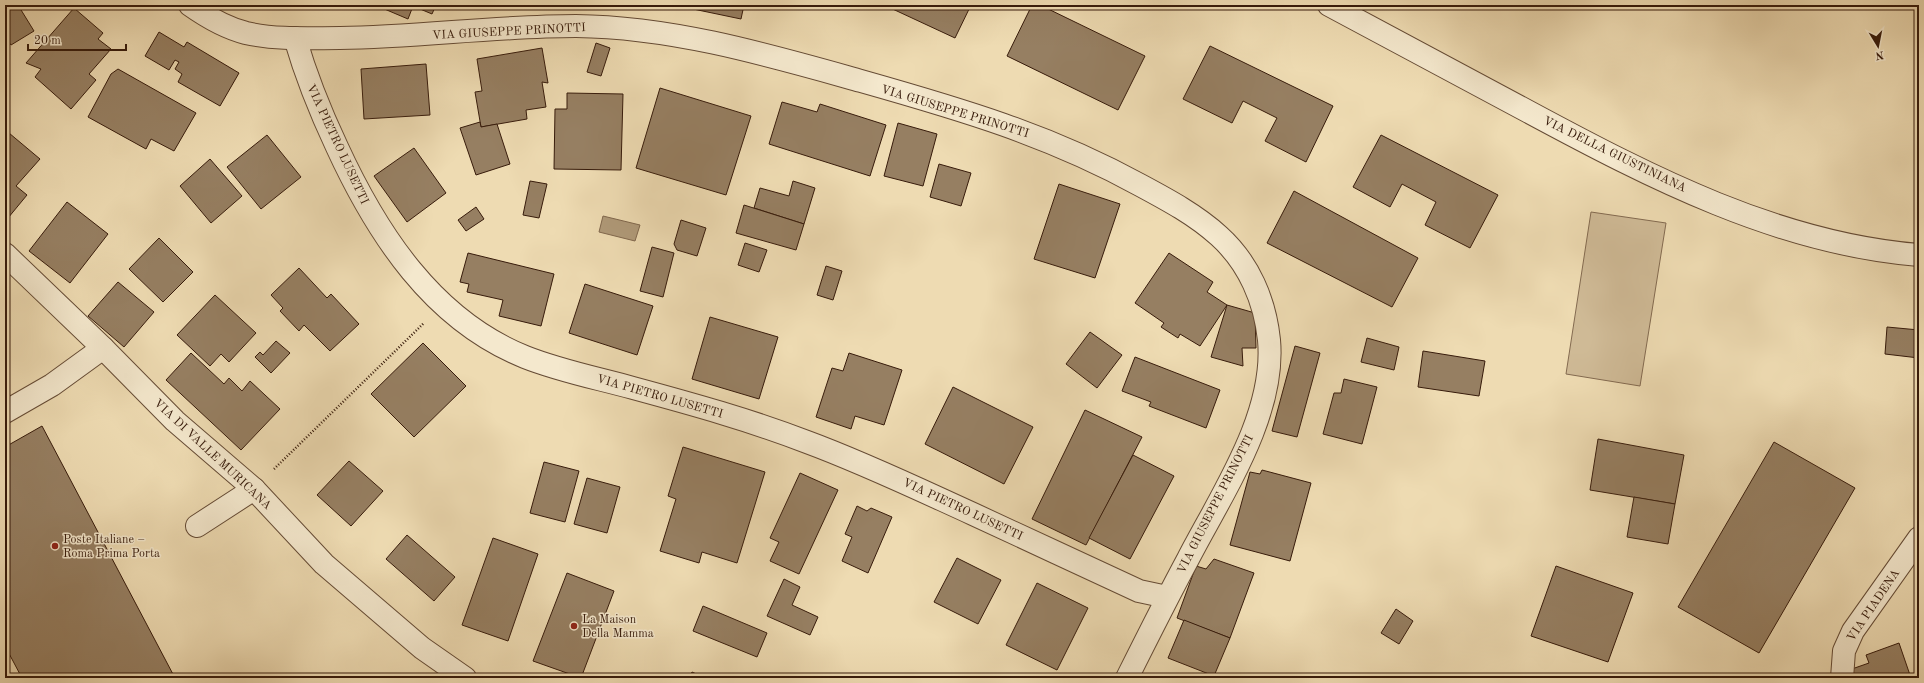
<svg xmlns="http://www.w3.org/2000/svg" width="1924" height="683" font-family="'Old Standard TT',serif">
  <style>
    .green { fill: #cfba96; stroke: #836a50 }
    .water { fill: #b09a79; stroke: #80674d }
    .building { fill: #967f62; stroke: #371b0b }
    .lines { fill: none; stroke-linecap: round; stroke-linejoin: round }
    .minor-casing { stroke: #654b35; stroke-width: 24 }
    .path { stroke: #371b0b; stroke-width: 2.5; stroke-dasharray: 1 2; stroke-linecap: butt }
    .minor { stroke: #f4e8cd; stroke-width: 22 }
    .poi-dot { fill: #8f2418; stroke: #f4e8cd; stroke-width: 1.5 }
    .labels { text-anchor: middle; stroke-width: 3; stroke-linejoin: round; paint-order: stroke }
    .street-label { font-size: 12px; fill: #371b0b; stroke: #f4e8cd }
    .poi-label { font-size: 12px; fill: #371b0b; stroke: #f4e8cd; text-anchor: start }
  </style>
  <rect width="100%" height="100%" fill="#eedbb2"/>
  <filter id="stains"><feTurbulence type="fractalNoise" baseFrequency=".005" numOctaves="4"/><feColorMatrix values="0 0 0 0 .2 0 0 0 0 .09 0 0 0 0 .02 0 0 0 .5 -.17"/></filter>
  <radialGradient id="worn" r=".72"><stop offset=".6" stop-color="#630" stop-opacity="0"/><stop offset="1" stop-color="#630" stop-opacity=".3"/></radialGradient>
  <path class="green" d="M 1591,212 L 1666,223 L 1640,386 L 1566,374 Z"/>
  <path class="water" d="M 603,216 L 640,225 L 635,241 L 599,232 Z"/>
  <g class="building">
    <path d="M 13,5 L 18,5 L 34,31 L 11,45 L 5,37 L 5,10 Z"/>
    <path d="M 375,5 L 436,5 L 432,14 L 413,6 L 408,19 Z"/>
    <path d="M 674,5 L 744,5 L 741,19 Z"/>
    <path d="M 884,5 L 971,5 L 955,38 Z"/>
    <path d="M 1032,5 L 1040,5 L 1145,56 L 1118,110 L 1007,56 Z"/>
    <path d="M 74,8 L 103,33 L 98,39 L 111,49 L 89,74 L 96,80 L 71,109 L 35,77 L 41,69 L 26,63 Z"/>
    <path d="M 159,32 L 184,47 L 187,42 L 239,73 L 220,106 L 178,82 L 182,74 L 175,69 L 179,62 L 175,60 L 169,70 L 145,56 Z"/>
    <path d="M 596,43 L 610,48 L 601,76 L 587,72 Z"/>
    <path d="M 1210,46 L 1333,106 L 1306,162 L 1265,141 L 1277,118 L 1243,101 L 1232,123 L 1183,99 Z"/>
    <path d="M 542,48 L 548,83 L 542,82 L 546,107 L 526,110 L 527,119 L 481,127 L 475,92 L 482,91 L 477,59 Z"/>
    <path d="M 426,64 L 430,115 L 364,119 L 361,69 Z"/>
    <path d="M 118,69 L 196,113 L 174,151 L 151,139 L 146,149 L 88,117 L 111,74 Z"/>
    <path d="M 660,88 L 751,116 L 726,195 L 636,168 Z"/>
    <path d="M 567,93 L 623,94 L 621,170 L 554,169 L 555,109 L 567,109 Z"/>
    <path d="M 782,102 L 817,112 L 820,104 L 886,125 L 870,176 L 769,144 Z"/>
    <path d="M 480,122 L 481,127 L 497,124 L 510,164 L 476,175 L 460,128 Z"/>
    <path d="M 898,123 L 937,134 L 923,186 L 884,176 Z"/>
    <path d="M 9,133 L 40,159 L 16,186 L 27,195 L 8,218 L 5,216 L 5,137 Z"/>
    <path d="M 267,135 L 301,177 L 261,209 L 227,167 Z"/>
    <path d="M 1381,135 L 1498,195 L 1470,248 L 1425,225 L 1436,202 L 1402,184 L 1390,207 L 1353,187 Z"/>
    <path d="M 414,148 L 446,193 L 407,222 L 374,176 Z"/>
    <path d="M 210,159 L 242,196 L 211,223 L 180,186 Z"/>
    <path d="M 939,164 L 971,173 L 961,206 L 930,197 Z"/>
    <path d="M 530,181 L 547,184 L 539,218 L 523,215 Z"/>
    <path d="M 793,181 L 815,188 L 804,224 L 754,208 L 760,188 L 789,196 Z"/>
    <path d="M 1059,184 L 1120,204 L 1095,278 L 1034,259 Z"/>
    <path d="M 1294,191 L 1418,258 L 1392,307 L 1267,243 Z"/>
    <path d="M 67,202 L 108,234 L 70,283 L 29,251 Z"/>
    <path d="M 744,205 L 804,224 L 796,250 L 736,233 Z"/>
    <path d="M 476,207 L 484,219 L 466,231 L 458,220 Z"/>
    <path d="M 681,220 L 706,228 L 697,256 L 677,250 L 674,244 Z"/>
    <path d="M 159,238 L 193,272 L 163,302 L 129,269 Z"/>
    <path d="M 745,243 L 767,250 L 759,272 L 738,265 Z"/>
    <path d="M 652,247 L 674,253 L 663,297 L 640,291 Z"/>
    <path d="M 468,253 L 554,274 L 541,326 L 499,316 L 503,300 L 467,292 L 469,284 L 460,282 Z"/>
    <path d="M 1169,253 L 1213,282 L 1207,292 L 1227,305 L 1200,346 L 1180,334 L 1178,338 L 1161,327 L 1164,323 L 1135,303 Z"/>
    <path d="M 826,266 L 842,271 L 833,300 L 817,295 Z"/>
    <path d="M 299,268 L 327,298 L 331,294 L 359,324 L 330,351 L 304,325 L 299,331 L 280,311 L 283,308 L 271,295 Z"/>
    <path d="M 118,282 L 154,312 L 124,347 L 88,316 Z"/>
    <path d="M 585,284 L 653,306 L 637,355 L 569,333 Z"/>
    <path d="M 215,295 L 256,333 L 229,362 L 221,354 L 210,366 L 177,335 Z"/>
    <path d="M 1227,305 L 1255,313 L 1256,348 L 1242,348 L 1243,366 L 1211,357 Z"/>
    <path d="M 710,317 L 778,337 L 759,399 L 692,379 Z"/>
    <path d="M 1887,327 L 1919,330 L 1919,358 L 1885,354 Z"/>
    <path d="M 1090,332 L 1122,355 L 1097,388 L 1066,364 Z"/>
    <path d="M 1367,338 L 1399,347 L 1394,370 L 1361,362 Z"/>
    <path d="M 276,341 L 290,353 L 271,373 L 255,357 L 260,352 L 263,355 Z"/>
    <path d="M 423,343 L 466,386 L 414,437 L 371,394 Z"/>
    <path d="M 1295,346 L 1320,353 L 1297,437 L 1272,431 Z"/>
    <path d="M 1423,351 L 1485,361 L 1479,396 L 1418,387 Z"/>
    <path d="M 191,353 L 224,384 L 229,378 L 242,391 L 250,381 L 280,409 L 241,450 L 166,380 Z"/>
    <path d="M 849,353 L 902,370 L 884,425 L 855,416 L 851,429 L 816,417 L 832,368 L 843,371 Z"/>
    <path d="M 1135,357 L 1220,390 L 1206,428 L 1149,406 L 1151,402 L 1122,391 Z"/>
    <path d="M 1344,379 L 1377,387 L 1362,444 L 1323,434 L 1334,393 L 1341,393 Z"/>
    <path d="M 953,387 L 1033,427 L 1004,484 L 925,444 Z"/>
    <path d="M 1085,410 L 1142,437 L 1086,545 L 1032,519 Z"/>
    <path d="M 42,426 L 175,678 L 22,678 L 5,646 L 5,447 Z"/>
    <path d="M 1598,439 L 1684,455 L 1675,504 L 1590,490 Z"/>
    <path d="M 1774,442 L 1855,488 L 1759,653 L 1678,607 Z"/>
    <path d="M 683,447 L 765,472 L 737,563 L 702,552 L 699,563 L 660,551 L 676,499 L 668,496 Z"/>
    <path d="M 1133,455 L 1174,476 L 1130,559 L 1089,538 Z"/>
    <path d="M 349,461 L 383,491 L 351,526 L 317,495 Z"/>
    <path d="M 544,462 L 579,471 L 565,522 L 530,513 Z"/>
    <path d="M 1262,470 L 1311,483 L 1290,561 L 1230,545 L 1250,472 L 1260,474 Z"/>
    <path d="M 800,473 L 838,490 L 799,574 L 770,561 L 779,542 L 770,538 Z"/>
    <path d="M 587,478 L 620,487 L 607,533 L 574,524 Z"/>
    <path d="M 1634,497 L 1675,504 L 1668,544 L 1627,537 Z"/>
    <path d="M 857,506 L 867,511 L 871,508 L 892,517 L 868,573 L 842,561 L 852,537 L 845,534 Z"/>
    <path d="M 407,535 L 455,577 L 434,601 L 386,559 Z"/>
    <path d="M 493,538 L 538,554 L 508,641 L 462,625 Z"/>
    <path d="M 957,558 L 1001,580 L 978,624 L 934,602 Z"/>
    <path d="M 1214,559 L 1254,573 L 1230,638 L 1177,618 L 1196,566 L 1206,569 Z"/>
    <path d="M 1556,566 L 1633,593 L 1608,662 L 1531,636 Z"/>
    <path d="M 567,573 L 614,591 L 581,678 L 533,661 Z"/>
    <path d="M 784,579 L 800,587 L 792,605 L 818,617 L 810,635 L 767,616 Z"/>
    <path d="M 1037,583 L 1088,608 L 1057,670 L 1006,645 Z"/>
    <path d="M 703,606 L 767,633 L 757,657 L 693,631 Z"/>
    <path d="M 1396,609 L 1413,621 L 1399,644 L 1381,633 Z"/>
    <path d="M 1184,620 L 1230,638 L 1214,676 L 1168,658 Z"/>
    <path d="M 1899,643 L 1911,678 L 1852,678 L 1849,670 L 1869,663 L 1866,655 Z"/>
    <path d="M 692,672 L 705,678 L 689,678 Z"/>
  </g>
  <g class="lines">
    <defs>
      <g id="minor">
        <path d="M 190,5 C 207,17 226,28 246,33 C 277,40 309,38 340,38 C 419,37 497,26 576,26 C 673,27 768,55 861,81 C 960,109 1049,135 1140,185 C 1168,200 1196,215 1219,236 C 1249,263 1265,301 1269,340 C 1276,415 1221,495 1188,559 C 1167,598 1147,638 1127,678"/>
        <path d="M 1329,5 C 1395,41 1462,76 1529,112 C 1650,177 1779,244 1919,255"/>
        <path d="M 295,38 C 306,76 320,111 337,147 C 377,234 433,320 525,357 C 560,371 597,378 633,388 C 692,404 750,420 807,442 C 864,463 918,489 973,514 C 1028,540 1084,565 1139,591 L 1167,597"/>
        <path d="M 5,254 L 103,348 L 175,421 L 254,489 L 324,564 L 422,648 L 465,678"/>
        <path d="M 5,412 L 52,385 L 103,348"/>
        <path d="M 197,526 L 254,489"/>
        <path d="M 1842,678 L 1844,651 L 1853,631 L 1919,538"/>
      </g>
    </defs>
    <use href="#minor" class="minor-casing"/>
    <path class="path" d="M 274,469 L 424,323"/>
    <use href="#minor" class="minor"/>
  </g>
  <g class="poi-dot">
    <circle cx="55" cy="546" r="4"/>
    <circle cx="574" cy="626" r="4"/>
  </g>
  <g class="labels">
    <g class="street-label">
      <text transform="translate(509 31) rotate(-3)" y="4">VIA GIUSEPPE PRINOTTI</text>
      <text transform="translate(955 111) rotate(17)" y="4">VIA GIUSEPPE PRINOTTI</text>
      <text transform="translate(338 144) rotate(65)" y="4">VIA PIETRO LUSETTI</text>
      <text transform="translate(1615 154) rotate(26)" y="4">VIA DELLA GIUSTINIANA</text>
      <text transform="translate(660 396) rotate(16)" y="4">VIA PIETRO LUSETTI</text>
      <text transform="translate(213 454) rotate(43)" y="4">VIA DI VALLE MURICANA</text>
      <text transform="translate(1215 504) rotate(-63)" y="4">VIA GIUSEPPE PRINOTTI</text>
      <text transform="translate(963 509) rotate(25)" y="4">VIA PIETRO LUSETTI</text>
      <text transform="translate(1873 605) rotate(-56)" y="4">VIA PIADENA</text>
    </g>
    <g class="poi-label">
      <text x="63" y="543">Poste Italiane –<tspan x="63" dy="14">Roma Prima Porta</tspan></text>
      <text x="582" y="623">La Maison<tspan x="582" dy="14">Della Mamma</tspan></text>
    </g>
  </g>
  <rect width="1924" height="683" fill="none" stroke="#eedbb2" stroke-width="20"/>
  <rect x="6" y="6" width="1912" height="671" fill="none" stroke="#371b0b" stroke-width="2"/>
  <rect x="10" y="10" width="1904" height="663" fill="none" stroke="#371b0b"/>
  <g transform="translate(1878 46) rotate(170)" stroke="#f4e8cd" stroke-width="3" paint-order="stroke">
  <path d="M0-3L7 15L0 10L-7 15Z" fill="#371b0b"/>
  <text y="-6" font-size="11" font-weight="bold" text-anchor="middle" fill="#371b0b">N</text>
  </g>
  <path d="M28 44v6h98v-6" fill="none" stroke="#371b0b" stroke-width="2"/>
  <text x="34" y="44" font-size="12" fill="#371b0b" stroke="#f4e8cd" stroke-width="3" paint-order="stroke">20 m</text>
  <rect width="100%" height="100%" filter="url(#stains)"/>
  <rect width="100%" height="100%" fill="url(#worn)"/>
</svg>
